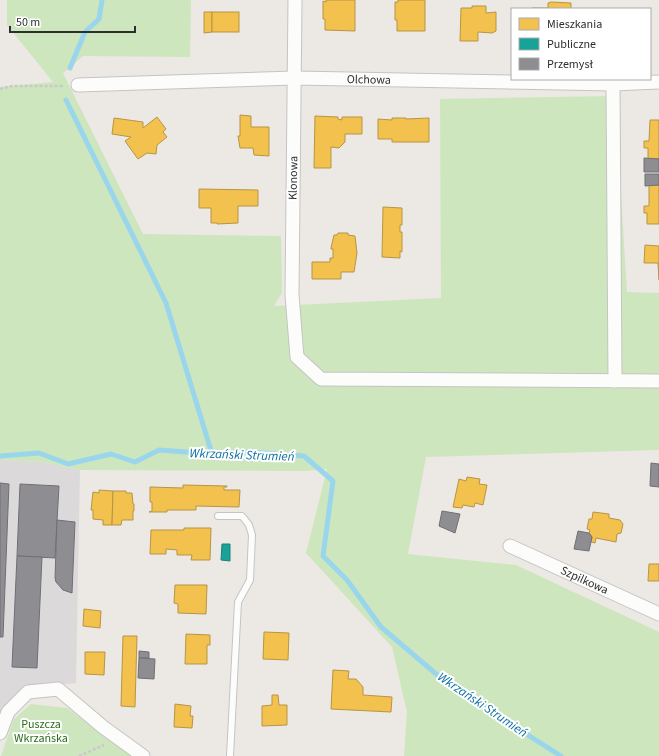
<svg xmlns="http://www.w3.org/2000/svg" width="659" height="756" font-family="'Source Sans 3',sans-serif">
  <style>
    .industrial { fill: #dcd9db }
    .green { fill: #cee6be }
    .homes { fill: #f2c14e; stroke: #b79544 }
    .public { fill: #17a398; stroke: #1e8078 }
    .industry { fill: #8d8d92; stroke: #707074 }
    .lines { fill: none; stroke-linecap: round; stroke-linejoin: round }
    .stream { stroke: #99d6ec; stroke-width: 5 }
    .service-casing { stroke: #c5c4c5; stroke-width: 8 }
    .minor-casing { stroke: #c5c4c5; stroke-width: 15 }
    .path { stroke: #c9c9c8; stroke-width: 2.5; stroke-dasharray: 3 2; stroke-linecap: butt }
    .service { stroke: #fcfcfb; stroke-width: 6 }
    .minor { stroke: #fcfcfb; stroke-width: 13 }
    .labels { text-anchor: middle; stroke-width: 4; stroke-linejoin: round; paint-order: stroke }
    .street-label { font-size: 12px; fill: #2e2e2e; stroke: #fff }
    .park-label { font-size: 12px; fill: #2c6e1b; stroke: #fff }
    .water-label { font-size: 13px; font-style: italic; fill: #0d6fa3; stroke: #fff }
  </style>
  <rect width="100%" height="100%" fill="#ece8e4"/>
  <path class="industrial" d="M 0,460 L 42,462 L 80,470 L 76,683 L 23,689 L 0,715 Z"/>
  <g class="green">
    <path d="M 7,0 L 191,0 L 190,57 L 83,56 L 63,73 L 143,234 L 281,236 L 282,293 L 274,306 L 441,298 L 440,99 L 615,96 L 627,292 L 659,293 L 659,450 L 426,457 L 408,554 L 516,565 L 659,632 L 659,756 L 404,756 L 407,712 L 392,647 L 306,553 L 327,469 L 304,471 L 80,470 L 42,462 L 0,460 L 0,87 L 53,82 L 7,25 Z"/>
    <path d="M 31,704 L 67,708 L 133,756 L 1,756 L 14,719 Z"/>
  </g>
  <g class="homes">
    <path d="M 326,0 L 355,0 L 355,31 L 325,30 L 325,19 L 323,19 L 323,1 L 326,2 Z"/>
    <path d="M 398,0 L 425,0 L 425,31 L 397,31 L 397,20 L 395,20 L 395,2 L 398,2 Z"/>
    <path d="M 551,2 L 571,3 L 571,9 L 581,9 L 532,9 L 532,8 L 548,8 L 548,3 Z"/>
    <path d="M 472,6 L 486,6 L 486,13 L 496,12 L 496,31 L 492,33 L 478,32 L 478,41 L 460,41 L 461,8 L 472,8 Z"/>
    <path d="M 204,12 L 212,12 L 212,32 L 204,33 Z"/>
    <rect x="212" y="12" width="27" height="20"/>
    <path d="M 240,115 L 251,116 L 251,127 L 269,127 L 269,156 L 254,155 L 253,148 L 240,148 L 238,136 L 240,136 Z"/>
    <path d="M 315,116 L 338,117 L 338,119 L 342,120 L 342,117 L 362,117 L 362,134 L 345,134 L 345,142 L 339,148 L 331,147 L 331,168 L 314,168 Z"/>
    <path d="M 157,117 L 166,129 L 163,132 L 167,137 L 157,145 L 156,154 L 147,153 L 138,159 L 125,141 L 131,137 L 112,134 L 114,118 L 143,122 L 143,128 Z"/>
    <path d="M 392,118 L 406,118 L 406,119 L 429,118 L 429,142 L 392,142 L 392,139 L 378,139 L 378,119 L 392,120 Z"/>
    <path d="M 650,120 L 659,120 L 659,159 L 648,159 L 648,148 L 644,148 L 644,141 L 649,141 Z"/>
    <path d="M 649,185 L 659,185 L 659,224 L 647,224 L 647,213 L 644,213 L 644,206 L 649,206 Z"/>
    <path d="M 199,189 L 258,190 L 258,206 L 238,206 L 238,223 L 217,224 L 217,223 L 211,223 L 211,208 L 199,208 Z"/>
    <path d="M 383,207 L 402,208 L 402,225 L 400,225 L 400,232 L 402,232 L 402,252 L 400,251 L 400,258 L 382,257 Z"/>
    <path d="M 338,233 L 348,233 L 348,235 L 355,236 L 357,253 L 354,272 L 341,272 L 341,279 L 312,279 L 312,262 L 330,262 L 330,258 L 333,258 L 333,249 L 331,249 L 331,248 L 334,235 L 337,235 Z"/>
    <path d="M 645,245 L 659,246 L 659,280 L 658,263 L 644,263 Z"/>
    <path d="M 467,477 L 480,479 L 479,484 L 487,485 L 483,505 L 475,503 L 474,507 L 463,505 L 462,508 L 453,507 L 459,479 L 466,481 Z"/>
    <path d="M 183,485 L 227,486 L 227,487 L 224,487 L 224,490 L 240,490 L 239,507 L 196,506 L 196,510 L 167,510 L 167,512 L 149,512 L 152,511 L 152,502 L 150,502 L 150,487 L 183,488 Z"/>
    <path d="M 99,490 L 113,491 L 112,525 L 103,525 L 103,520 L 93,519 L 93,510 L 91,510 L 93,492 L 99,493 Z"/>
    <path d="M 113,491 L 126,491 L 126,493 L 132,493 L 133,504 L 134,504 L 134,511 L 133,511 L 133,520 L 122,520 L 121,525 L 112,525 Z"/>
    <path d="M 593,512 L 609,514 L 609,518 L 620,520 L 623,524 L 621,533 L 617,534 L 616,542 L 596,538 L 595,543 L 591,542 L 592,537 L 589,533 L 590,530 L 587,529 L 589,519 L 592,519 Z"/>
    <path d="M 184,528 L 211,528 L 210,560 L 191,560 L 192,555 L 177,555 L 177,550 L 166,549 L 166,554 L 150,554 L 151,530 L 184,530 Z"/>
    <path d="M 649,564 L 659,564 L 659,581 L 648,581 Z"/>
    <path d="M 175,585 L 207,585 L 206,614 L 178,613 L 178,604 L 174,603 Z"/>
    <path d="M 84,609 L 101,611 L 100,628 L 83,626 Z"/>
    <path d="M 264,632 L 289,633 L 288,660 L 263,659 Z"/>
    <path d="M 186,634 L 210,635 L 210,645 L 207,645 L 207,664 L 185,664 Z"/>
    <path d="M 123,636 L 137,636 L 135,707 L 121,706 Z"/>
    <path d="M 85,652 L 105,652 L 104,675 L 85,674 Z"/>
    <path d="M 333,670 L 349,671 L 348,679 L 356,679 L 363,687 L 363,695 L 392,697 L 391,712 L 331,709 Z"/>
    <path d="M 272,695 L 278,695 L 279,705 L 287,705 L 287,725 L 262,726 L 262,706 L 272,705 Z"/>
    <path d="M 175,704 L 191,706 L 190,716 L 193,716 L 192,728 L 174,727 Z"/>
  </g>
  <path class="public" d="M 222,544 L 230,544 L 230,561 L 221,560 Z"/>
  <g class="industry">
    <path d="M 644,158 L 659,159 L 659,172 L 644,172 Z"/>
    <path d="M 645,174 L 659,174 L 659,185 L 645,186 Z"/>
    <path d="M 651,463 L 659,464 L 659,487 L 650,486 Z"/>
    <path d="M 0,483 L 9,484 L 3,637 L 0,637 Z"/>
    <path d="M 20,484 L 59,486 L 55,558 L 17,556 Z"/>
    <path d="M 442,511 L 460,514 L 455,533 L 439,526 Z"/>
    <path d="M 57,520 L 75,522 L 72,593 L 63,590 L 56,582 L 55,578 Z"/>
    <path d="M 578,531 L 589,533 L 592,537 L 589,551 L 574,549 Z"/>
    <path d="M 17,556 L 42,557 L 37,668 L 12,667 Z"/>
    <path d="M 139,651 L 149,652 L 149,658 L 139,658 Z"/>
    <path d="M 139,658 L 155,659 L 154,679 L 138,678 Z"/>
  </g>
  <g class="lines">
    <g class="stream">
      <path d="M 70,68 L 85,32 L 99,19 L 102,0"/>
      <path d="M 66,100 L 166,303 L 212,454"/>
      <path d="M 0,456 L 39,453 L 68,464 L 111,454 L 135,462 L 159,450 L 212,454 L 252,452 L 304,456 L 333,481 L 323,556 L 347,580 L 381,627 L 449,685 L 561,756"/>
    </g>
    <defs>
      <path id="service" d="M 218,516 L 242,516 L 249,525 L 252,535 L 250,580 L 238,602 L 230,756"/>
      <g id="minor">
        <path d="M 295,0 L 292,295 L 297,357 L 321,379 L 659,381"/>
        <path d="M 613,84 L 615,381"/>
        <path id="s1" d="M 78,85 L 295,78 L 613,84 L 659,82"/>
        <path id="s2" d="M 510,546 L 659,614"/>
        <path d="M 0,733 L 8,712 L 28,692 L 58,689 L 103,727 L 143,756"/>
      </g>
    </defs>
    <use href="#service" class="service-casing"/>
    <use href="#minor" class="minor-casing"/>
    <g class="path">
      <path d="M 0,89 L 12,86 L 64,86"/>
      <path d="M 79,756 L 104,745"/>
    </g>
    <use href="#service" class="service"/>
    <use href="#minor" class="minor"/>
  </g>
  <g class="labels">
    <g class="street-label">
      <text dy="4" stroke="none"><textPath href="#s1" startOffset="291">Olchowa</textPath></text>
      <text transform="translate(293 178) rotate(-89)" y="4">Klonowa</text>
      <text dy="4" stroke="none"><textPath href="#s2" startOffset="82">Szpilkowa</textPath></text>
    </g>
    <g class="park-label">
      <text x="41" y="728">Puszcza<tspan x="41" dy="14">Wkrzańska</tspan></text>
    </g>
    <g class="water-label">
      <text transform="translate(242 454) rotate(2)" y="5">Wkrzański Strumień</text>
      <text transform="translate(483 704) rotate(34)" y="5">Wkrzański Strumień</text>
    </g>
  </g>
  <rect x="511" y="8" width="140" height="72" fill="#ffffff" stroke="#ababab"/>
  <rect x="519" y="18" width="20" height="12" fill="#f2c14e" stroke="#ababab"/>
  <text x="547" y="28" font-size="12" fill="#2e2e2e">Mieszkania</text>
  <rect x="519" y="38" width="20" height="12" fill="#17a398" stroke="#ababab"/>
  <text x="547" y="48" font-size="12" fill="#2e2e2e">Publiczne</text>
  <rect x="519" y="58" width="20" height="12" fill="#8d8d92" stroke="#ababab"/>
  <text x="547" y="68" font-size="12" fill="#2e2e2e">Przemysł</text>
  <path d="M10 26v6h125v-6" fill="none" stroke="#2e2e2e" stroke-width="2"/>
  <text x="16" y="26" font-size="12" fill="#2e2e2e" stroke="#ffffff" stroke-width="3" paint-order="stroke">50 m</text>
</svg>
